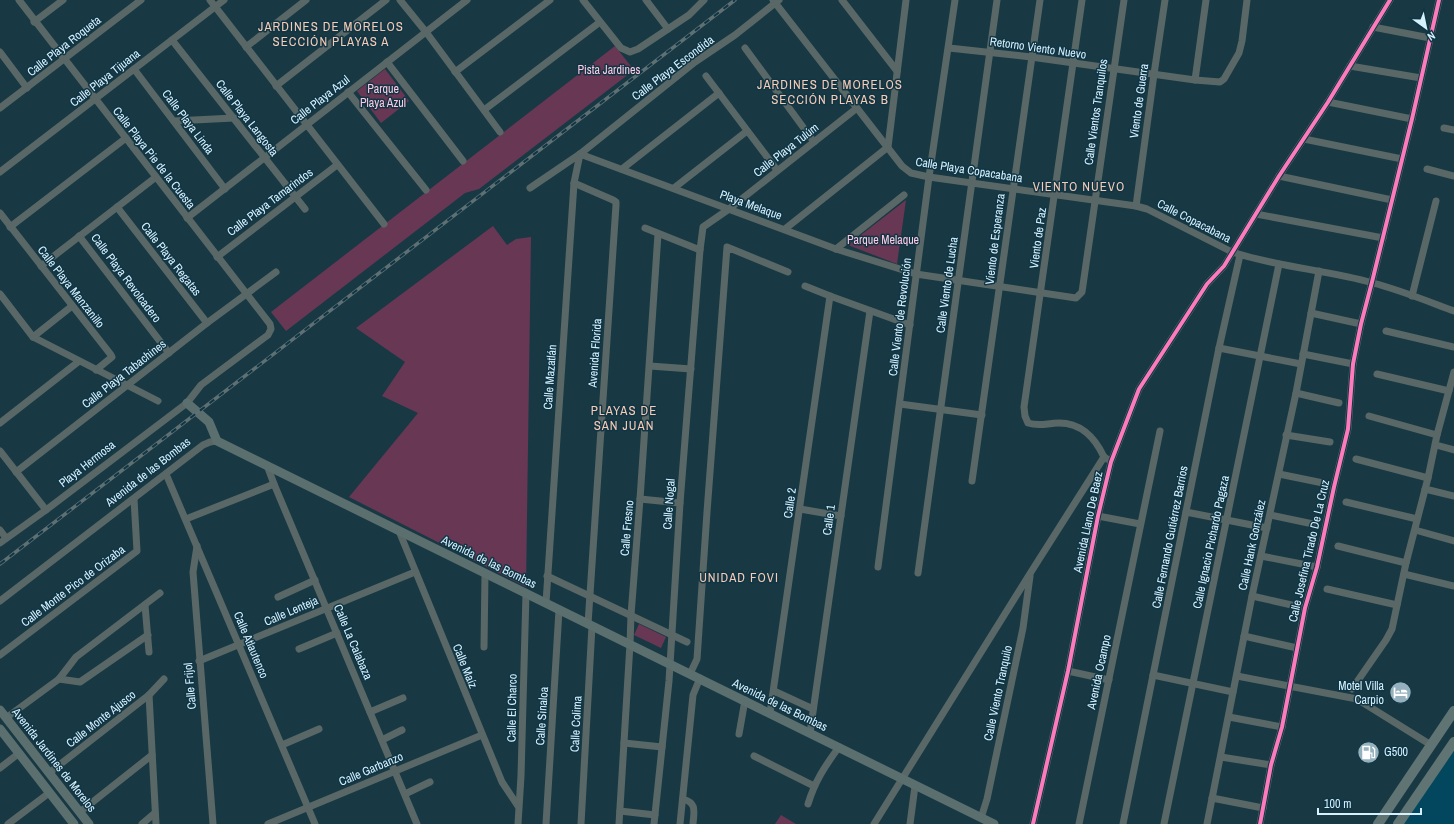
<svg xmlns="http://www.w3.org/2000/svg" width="1454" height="824" font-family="'Archivo Narrow',sans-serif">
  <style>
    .built { fill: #03475e }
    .green { fill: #683754 }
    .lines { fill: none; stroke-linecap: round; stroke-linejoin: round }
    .minor { stroke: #596866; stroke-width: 7 }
    .major { stroke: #5b6f6e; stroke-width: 9 }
    .highway { stroke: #5f7473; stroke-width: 10 }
    .rail-casing { stroke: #5f7073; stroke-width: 3.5 }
    .rail { stroke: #103545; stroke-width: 2; stroke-dasharray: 6; stroke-linecap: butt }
    .cycleway-casing { stroke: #103545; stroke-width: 6 }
    .cycleway { stroke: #fd7abc; stroke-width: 4 }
    .labels { text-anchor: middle; stroke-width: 3; stroke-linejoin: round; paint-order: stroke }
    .street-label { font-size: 12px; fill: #d6f1fe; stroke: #103545 }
    .park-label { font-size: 12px; fill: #ffcae2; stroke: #103545 }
    .poi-label { font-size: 12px; fill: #d6f1fe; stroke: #103545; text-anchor: end }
    .neighbourhood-label { font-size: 13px; letter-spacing: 1px; fill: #f8cbb4; stroke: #103545 }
  </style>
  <rect width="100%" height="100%" fill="#183944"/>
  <path class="built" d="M 1454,742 L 1454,824 L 1399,824 Z"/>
  <g class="green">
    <path d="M 615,46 L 634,70 L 479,189 L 465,193 L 286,331 L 271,312 Z"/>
    <path d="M 385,69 L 409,101 L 381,123 L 357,91 Z"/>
    <path d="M 906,200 L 897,264 L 848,245 Z"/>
    <path d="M 493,226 L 507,245 L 516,239 L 531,237 L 526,587 L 349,497 L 418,413 L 382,396 L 405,362 L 356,328 Z"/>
    <path d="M 639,624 L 666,637 L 661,648 L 634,635 Z"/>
    <path d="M 781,815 L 796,824 L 775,824 Z"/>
  </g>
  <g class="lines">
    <g class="minor">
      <path d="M 210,0 L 384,224"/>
      <path d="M 400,0 L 426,32 L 500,132"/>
      <path d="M 583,0 L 621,48 L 630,52 L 638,49 L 689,15 L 704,0"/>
      <path d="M 646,0 L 668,29"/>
      <path d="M 773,0 L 902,166 L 911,173 L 929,177 L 1136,206 L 1147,209 L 1232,252 C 1277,267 1327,270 1373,283 C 1400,290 1427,301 1454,311"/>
      <path d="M 842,0 L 897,71"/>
      <path d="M 1082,0 L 1024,407 L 1025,416 L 1028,423 C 1040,427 1047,423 1059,423 C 1082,423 1095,438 1104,457"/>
      <path d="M 34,22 L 63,0"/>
      <path d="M 1373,27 L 1430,38"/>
      <path d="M 172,40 L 305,209"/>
      <path d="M 246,47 L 306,0"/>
      <path d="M 745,48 L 814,142"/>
      <path d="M 949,48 L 1031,57 L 1195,80 L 1220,82 L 1224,79 L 1239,53 L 1242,41 L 1247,0"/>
      <path d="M 0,52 L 27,88"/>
      <path d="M 387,62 L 463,161"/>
      <path d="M 1350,66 L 1421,78"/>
      <path d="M 134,69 L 225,189"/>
      <path d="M 455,72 L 550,0"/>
      <path d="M 706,76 L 777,170"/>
      <path d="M 1195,80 L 1206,0"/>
      <path d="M 276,86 L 386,0"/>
      <path d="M 348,92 L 426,190"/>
      <path d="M 1328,102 L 1412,119"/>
      <path d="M 0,108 L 141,0"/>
      <path d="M 484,110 L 600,22"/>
      <path d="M 174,121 L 234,118"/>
      <path d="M 1444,128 L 1454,130"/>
      <path d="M 1304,139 L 1402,159"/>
      <path d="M 580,154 L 836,249 L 916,274 L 1076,298 L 1082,292 L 1124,0"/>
      <path d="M 622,169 L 719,93"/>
      <path d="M 1427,169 L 1454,176"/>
      <path d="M 0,172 L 224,0"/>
      <path d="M 1279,176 L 1392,200"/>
      <path d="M 574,183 L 613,200 L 616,202 L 616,205 L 588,624"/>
      <path d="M 530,188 L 580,154 L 695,62 L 735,35 L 779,0"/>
      <path d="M 674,188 L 747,131"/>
      <path d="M 1136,206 L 1154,74 L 1165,0"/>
      <path d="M 117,207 L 207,323"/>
      <path d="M 0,213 L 111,355 L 112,357 L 96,370"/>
      <path d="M 1256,214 L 1383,238"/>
      <path d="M 187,218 L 467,0"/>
      <path d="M 10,227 L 126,138"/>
      <path d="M 645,228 L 700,250"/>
      <path d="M 785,229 L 888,147 L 906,0"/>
      <path d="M 79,236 L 169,353"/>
      <path d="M 836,249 L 904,195"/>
      <path d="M 217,257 L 337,165"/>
      <path d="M 41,266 L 156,177"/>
      <path d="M 805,286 L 830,296 L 910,325"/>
      <path d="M 0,294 L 33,337 L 158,401"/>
      <path d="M 1412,296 L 1436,201"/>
      <path d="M 1311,313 L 1361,324"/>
      <path d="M 1386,331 L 1454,347"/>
      <path d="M 33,337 L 72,306"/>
      <path d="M 1219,348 L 1301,364"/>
      <path d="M 1303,354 L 1353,364"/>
      <path d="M 650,366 L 691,369"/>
      <path d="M 1377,374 L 1449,391"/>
      <path d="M 1296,393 L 1339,403"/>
      <path d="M 900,404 L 982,415"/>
      <path d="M 1369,416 L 1437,435"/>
      <path d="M 0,423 L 78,362"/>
      <path d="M 1286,435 L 1330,442"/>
      <path d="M 1436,445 L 1454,450"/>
      <path d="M 0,451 L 46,510"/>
      <path d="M 1356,459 L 1428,478"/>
      <path d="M 268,468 L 274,484 L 417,824"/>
      <path d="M 16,472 L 207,323 L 276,272"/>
      <path d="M 166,474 L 315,824"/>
      <path d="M 1279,474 L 1323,483"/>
      <path d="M 972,481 L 1040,0"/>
      <path d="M 1425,489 L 1454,496"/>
      <path d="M 640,499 L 680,503"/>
      <path d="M 1346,502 L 1417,519"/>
      <path d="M 800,509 L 841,516"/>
      <path d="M 1186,512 L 1267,528"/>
      <path d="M 1270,515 L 1313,524"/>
      <path d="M 1098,516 L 1140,524"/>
      <path d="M 186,519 L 274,484"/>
      <path d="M 0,530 L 6,538"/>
      <path d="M 1415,530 L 1454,541"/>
      <path d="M 399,531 L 502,782 L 518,806"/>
      <path d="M 0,543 L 46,510 L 187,403 L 201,385 L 268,335 L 271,329 L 270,324 L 19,0"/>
      <path d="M 197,546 L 193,572 L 213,824"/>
      <path d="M 1338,546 L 1406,563"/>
      <path d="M 1261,556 L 1317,567"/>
      <path d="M 878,567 L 929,177 L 955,0"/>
      <path d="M 918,573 L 997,0"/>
      <path d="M 1404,574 L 1454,586"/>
      <path d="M 547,576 L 687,642"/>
      <path d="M 1327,589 L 1397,605"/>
      <path d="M 1252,596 L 1305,608"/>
      <path d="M 278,597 L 315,580"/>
      <path d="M 0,601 L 203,445 L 210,442 L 217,441"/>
      <path d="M 546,603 L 574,183 L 580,154"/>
      <path d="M 145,605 L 149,652"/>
      <path d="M 1244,636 L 1297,648"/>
      <path d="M 484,647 L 485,574"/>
      <path d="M 299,649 L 337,633"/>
      <path d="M 0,655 L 137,551 L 134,499"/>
      <path d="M 199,661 L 415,572"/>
      <path d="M 1068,671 L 1109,680"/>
      <path d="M 690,674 L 697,659 L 707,512 L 727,247 L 788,272"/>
      <path d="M 1153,675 L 1233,692"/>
      <path d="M 1237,676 L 1357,699 L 1431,745"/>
      <path d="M 59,679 L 80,682 L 148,635"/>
      <path d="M 1352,689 L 1386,640 L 1392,629 L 1406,563 L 1428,478 L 1437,435 L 1454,372"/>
      <path d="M 774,691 L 813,709"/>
      <path d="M 149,695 L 156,824"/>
      <path d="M 370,712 L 403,698"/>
      <path d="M 770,713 L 830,296"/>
      <path d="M 1229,717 L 1282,727"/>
      <path d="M 6,718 L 59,679 L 76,657 L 160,593"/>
      <path d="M 810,733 L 870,311"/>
      <path d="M 739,734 L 745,700"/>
      <path d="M 382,740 L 402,730"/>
      <path d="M 624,743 L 662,747"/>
      <path d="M 282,745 L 319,729"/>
      <path d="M 754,756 L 814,786"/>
      <path d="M 1221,757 L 1271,765"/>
      <path d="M 0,768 L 18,754"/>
      <path d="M 49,773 L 149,695 L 164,679"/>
      <path d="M 405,794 L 430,782"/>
      <path d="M 1212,798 L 1263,808"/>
      <path d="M 683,799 C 697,803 694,811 693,824"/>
      <path d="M 808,804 C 815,781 825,766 839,747"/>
      <path d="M 620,811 L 655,815"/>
      <path d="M 80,812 L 152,755"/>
      <path d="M 981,818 L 987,799 L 1023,628 L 1030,576"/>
      <path d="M 8,824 L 49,793"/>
      <path d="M 142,824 L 155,813"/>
      <path d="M 268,824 L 482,735"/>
      <path d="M 518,824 L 521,776 L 526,593"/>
      <path d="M 546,824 L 559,610"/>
      <path d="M 581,824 L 592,626"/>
      <path d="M 619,824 L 630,644 L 631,615 L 640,499 L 658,234"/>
      <path d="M 654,824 L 669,681 L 680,503 L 700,250 L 703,227 L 729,209 L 857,108"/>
      <path d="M 680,824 L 693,695 L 700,678"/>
      <path d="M 874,824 L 1031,572 L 1104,457 L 1107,459"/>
      <path d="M 910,824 L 915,786"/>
      <path d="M 1033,824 L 1068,671 L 1098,516 L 1111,462 L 1139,389 L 1207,284 L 1224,266 L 1279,176 L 1328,102 L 1390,0"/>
      <path d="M 1079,824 L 1160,431"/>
      <path d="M 1123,824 L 1219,348 L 1240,255"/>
      <path d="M 1164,824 L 1279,264"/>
      <path d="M 1207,824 L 1252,596 L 1296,393 L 1319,271"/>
      <path d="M 1260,824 L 1271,765 L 1282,727 L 1290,686 L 1305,608 L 1317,567 L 1334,487 L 1348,429 L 1353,364 L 1361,324 L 1372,282 L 1412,119 L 1439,0"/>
    </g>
    <g class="major">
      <path d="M 187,403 L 209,422 L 217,441 L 994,824"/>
      <path d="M 0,710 L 89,824"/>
      <path d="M 0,729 L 74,824"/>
    </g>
    <g class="highway">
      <path d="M 1378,824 L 1454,711"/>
      <path d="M 1398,824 L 1454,742"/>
    </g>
    <defs>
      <path id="rail" d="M 0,564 L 735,0"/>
    </defs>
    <use href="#rail" class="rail-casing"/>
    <use href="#rail" class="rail"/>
    <defs>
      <g id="cycleway">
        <path d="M 1033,824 L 1068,671 L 1098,516 L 1111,462 L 1139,389 L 1207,284 L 1224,266 L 1279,176 L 1328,102 L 1390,0"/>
        <path d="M 1260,824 L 1271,765 L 1282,727 L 1290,686 L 1305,608 L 1317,567 L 1334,487 L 1348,429 L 1353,364 L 1361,324 L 1372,282 L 1412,119 L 1439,0"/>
      </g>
    </defs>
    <use href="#cycleway" class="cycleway-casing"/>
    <use href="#cycleway" class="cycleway"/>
  </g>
  <defs>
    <symbol id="hotel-disc" viewBox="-11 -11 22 22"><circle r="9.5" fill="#94b1bd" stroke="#103545"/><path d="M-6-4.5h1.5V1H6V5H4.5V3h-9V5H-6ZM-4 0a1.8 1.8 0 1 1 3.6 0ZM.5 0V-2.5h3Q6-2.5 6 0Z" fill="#fff"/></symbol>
    <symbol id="fuel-disc" viewBox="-11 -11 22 22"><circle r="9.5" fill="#94b1bd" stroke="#103545"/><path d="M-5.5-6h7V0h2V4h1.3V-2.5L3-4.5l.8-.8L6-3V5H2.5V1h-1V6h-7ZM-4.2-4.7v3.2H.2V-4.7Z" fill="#fff"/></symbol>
  </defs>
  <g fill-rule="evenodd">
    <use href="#hotel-disc" x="1388" y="680" width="25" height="25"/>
    <use href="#fuel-disc" x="1356" y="740" width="25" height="25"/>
  </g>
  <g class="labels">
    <g class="street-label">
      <text transform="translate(64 46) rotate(-38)" y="4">Calle Playa Roqueta</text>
      <text transform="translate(1038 48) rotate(8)" y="4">Retorno Viento Nuevo</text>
      <text transform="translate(673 68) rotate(-37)" y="4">Calle Playa Escondida</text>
      <text transform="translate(105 78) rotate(-38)" y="4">Calle Playa Tijuana</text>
      <text transform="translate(320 100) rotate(-38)" y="4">Calle Playa Azul</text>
      <text transform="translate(1139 101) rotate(-82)" y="4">Viento de Guerra</text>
      <text transform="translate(1096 112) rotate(-82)" y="4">Calle Vientos Tranquilos</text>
      <text transform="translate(247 118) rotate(52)" y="4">Calle Playa Langosta</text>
      <text transform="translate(188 122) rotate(53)" y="4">Calle Playa Linda</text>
      <text transform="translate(786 150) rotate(-38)" y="4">Calle Playa Tulúm</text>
      <text transform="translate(154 158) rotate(52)" y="4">Calle Playa Pie de la Cuesta</text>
      <text transform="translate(969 170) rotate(9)" y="4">Calle Playa Copacabana</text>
      <text transform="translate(270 202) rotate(-37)" y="4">Calle Playa Tamarindos</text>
      <text transform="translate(751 205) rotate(20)" y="4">Playa Melaque</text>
      <text transform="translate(1194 221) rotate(27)" y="4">Calle Copacabana</text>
      <text transform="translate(1038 238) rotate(-82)" y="4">Viento de Paz</text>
      <text transform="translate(995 239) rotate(-83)" y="4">Viento de Esperanza</text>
      <text transform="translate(171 259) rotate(52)" y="4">Calle Playa Regatas</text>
      <text transform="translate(126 278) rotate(53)" y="4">Calle Playa Revolcadero</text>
      <text transform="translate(947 285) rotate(-82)" y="4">Calle Viento de Lucha</text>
      <text transform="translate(71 287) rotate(52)" y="4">Calle Playa Manzanillo</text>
      <text transform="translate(900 317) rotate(-83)" y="4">Calle Viento de Revolución</text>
      <text transform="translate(595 353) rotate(-86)" y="4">Avenida Florida</text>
      <text transform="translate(124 374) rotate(-38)" y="4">Calle Playa Tabachines</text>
      <text transform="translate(550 377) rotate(-86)" y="4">Calle Mazatlán</text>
      <text transform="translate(87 464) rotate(-38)" y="4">Playa Hermosa</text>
      <text transform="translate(148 472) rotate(-38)" y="4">Avenida de las Bombas</text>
      <text transform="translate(790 503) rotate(-82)" y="4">Calle 2</text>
      <text transform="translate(669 504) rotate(-86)" y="4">Calle Nogal</text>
      <text transform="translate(829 520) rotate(-82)" y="4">Calle 1</text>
      <text transform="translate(1088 522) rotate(-78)" y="4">Avenida Llano De Baez</text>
      <text transform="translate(627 528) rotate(-85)" y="4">Calle Fresno</text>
      <text transform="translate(1170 537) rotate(-79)" y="4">Calle Fernando Gutiérrez Barrios</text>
      <text transform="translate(1211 542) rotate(-78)" y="4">Calle Ignacio Pichardo Pagaza</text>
      <text transform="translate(1252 545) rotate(-78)" y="4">Calle Hank González</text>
      <text transform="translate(1309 551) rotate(-77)" y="4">Calle Josefina Tirado De La Cruz</text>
      <text transform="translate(489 562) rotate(26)" y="4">Avenida de las Bombas</text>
      <text transform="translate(73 586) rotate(-37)" y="4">Calle Monte Pico de Orizaba</text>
      <text transform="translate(291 611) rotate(-23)" y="4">Calle Lenteja</text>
      <text transform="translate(353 642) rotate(67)" y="4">Calle La Calabaza</text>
      <text transform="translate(251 645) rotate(67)" y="4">Calle Atlautenco</text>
      <text transform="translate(465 666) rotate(68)" y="4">Calle Maíz</text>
      <text transform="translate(1099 672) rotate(-78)" y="4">Avenida Ocampo</text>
      <text transform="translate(190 686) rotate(-95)" y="4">Calle Frijol</text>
      <text transform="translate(998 693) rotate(-78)" y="4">Calle Viento Tranquilo</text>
      <text transform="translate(780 705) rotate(26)" y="4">Avenida de las Bombas</text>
      <text transform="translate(512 708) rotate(-89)" y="4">Calle El Charco</text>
      <text transform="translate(542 716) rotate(-86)" y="4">Calle Sinaloa</text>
      <text transform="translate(101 719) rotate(-38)" y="4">Calle Monte Ajusco</text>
      <text transform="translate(576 724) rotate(-87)" y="4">Calle Colima</text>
      <text transform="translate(54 760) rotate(52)" y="4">Avenida Jardines de Morelos</text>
      <text transform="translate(371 769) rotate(-23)" y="4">Calle Garbanzo</text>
    </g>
    <g class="park-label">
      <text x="609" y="74">Pista Jardines</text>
      <text x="383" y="93">Parque<tspan x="383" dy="14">Playa Azul</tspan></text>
      <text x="883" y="244">Parque Melaque</text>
    </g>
    <g class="poi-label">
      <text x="1384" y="690">Motel Villa<tspan x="1384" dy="14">Carpio</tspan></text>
      <text x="1384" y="756" text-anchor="start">G500</text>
    </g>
    <g class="neighbourhood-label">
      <text x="331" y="31">JARDINES DE MORELOS<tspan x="331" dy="15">SECCIÓN PLAYAS A</tspan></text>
      <text x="830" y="89">JARDINES DE MORELOS<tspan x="830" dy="15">SECCIÓN PLAYAS B</tspan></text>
      <text x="1079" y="191">VIENTO NUEVO</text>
      <text x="624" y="415">PLAYAS DE<tspan x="624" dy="15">SAN JUAN</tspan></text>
      <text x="739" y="582">UNIDAD FOVI</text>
    </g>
  </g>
  <g transform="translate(1426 28) rotate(147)" stroke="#103545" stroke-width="3" paint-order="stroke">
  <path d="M0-3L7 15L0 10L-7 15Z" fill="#d6f1fe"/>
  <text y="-6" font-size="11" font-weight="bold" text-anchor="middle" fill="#d6f1fe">N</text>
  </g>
  <path d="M1318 808v6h103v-6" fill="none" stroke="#d6f1fe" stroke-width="2"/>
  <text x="1324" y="808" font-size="12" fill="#d6f1fe" stroke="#103545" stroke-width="3" paint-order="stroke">100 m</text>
</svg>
